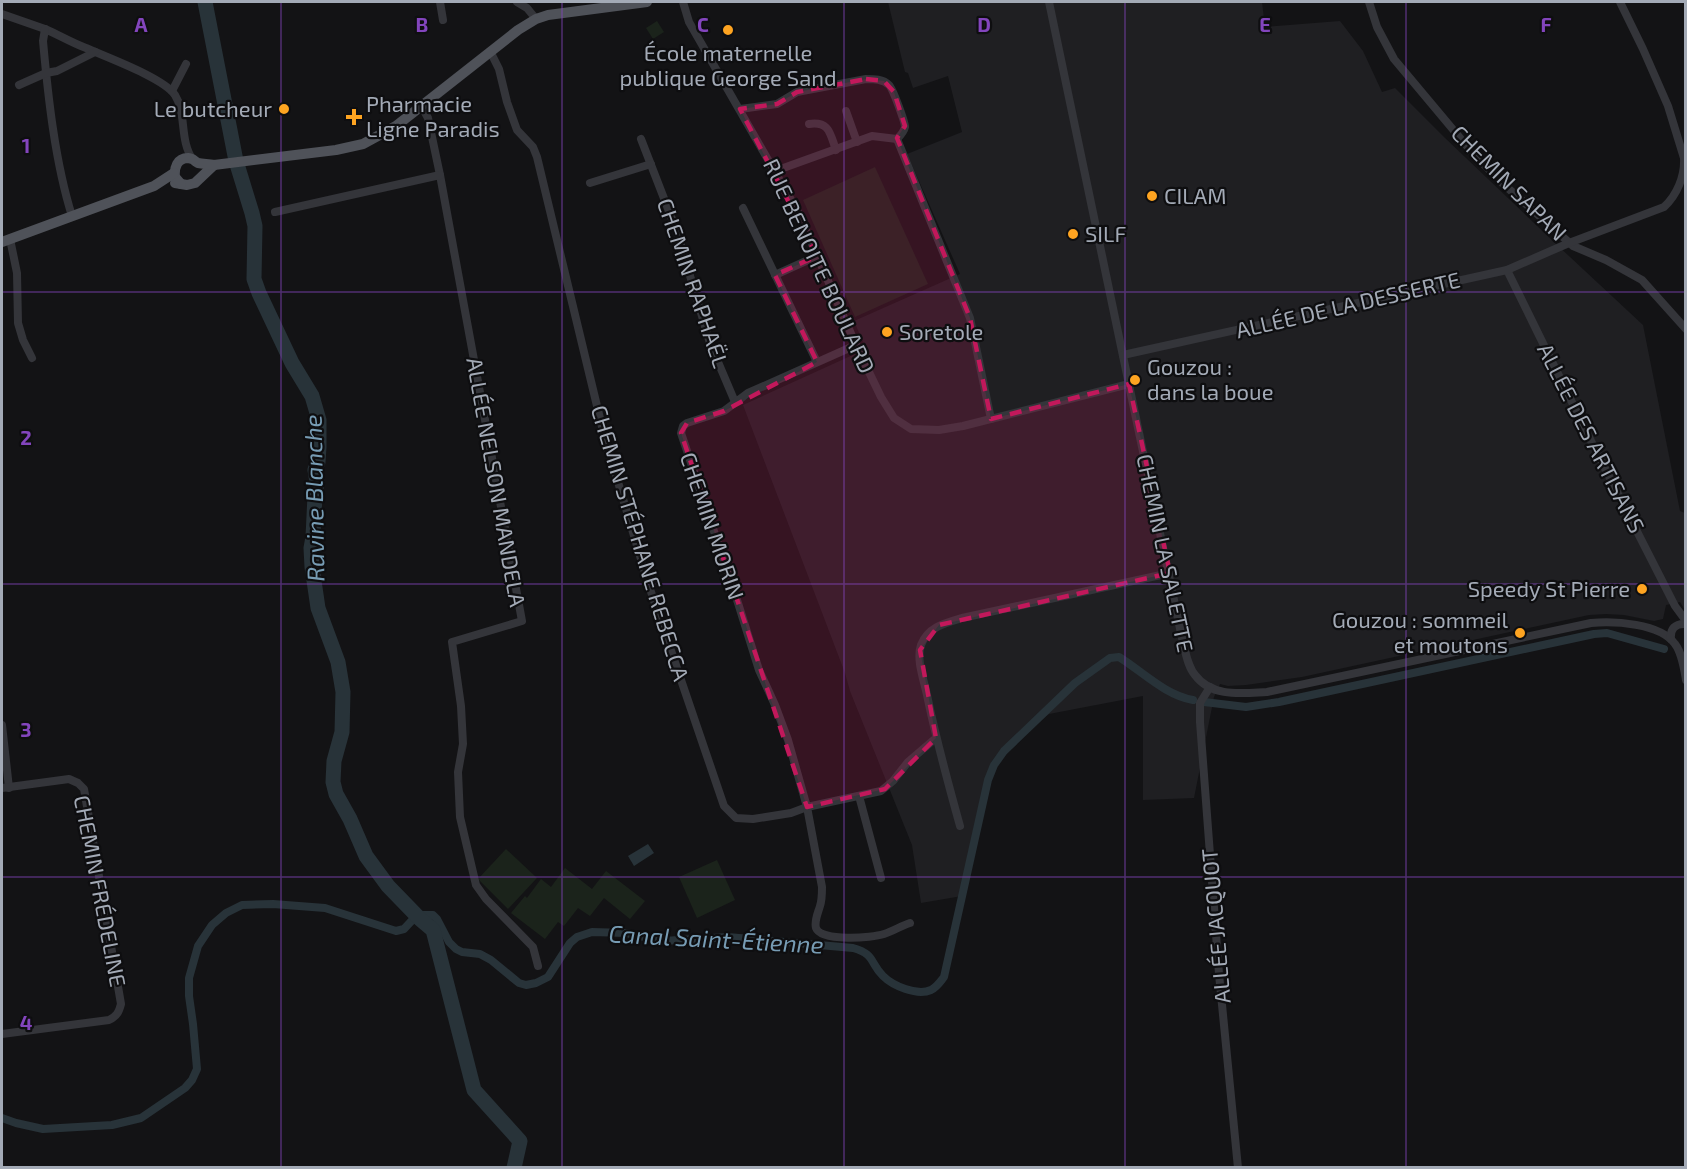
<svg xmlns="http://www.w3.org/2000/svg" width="1687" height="1169" font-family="'Exo 2',sans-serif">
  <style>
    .built { fill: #1f1f22 }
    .green { fill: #1b231b }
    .water { fill: #283339 }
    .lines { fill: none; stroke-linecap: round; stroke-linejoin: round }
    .canal { stroke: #283339; stroke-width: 8 }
    .river { stroke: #283339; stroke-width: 15 }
    .minor { stroke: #34353a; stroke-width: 8 }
    .major { stroke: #4f5259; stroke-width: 10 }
    .marked { fill: #c2185b; fill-opacity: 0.2; stroke: #c2185b; stroke-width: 4.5; stroke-dasharray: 12 8; stroke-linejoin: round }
    .grid { fill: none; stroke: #8345bd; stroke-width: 1.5; stroke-opacity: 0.55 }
    .poi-dot { fill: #fea421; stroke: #0e0e10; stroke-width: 2 }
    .labels { text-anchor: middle; stroke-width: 4.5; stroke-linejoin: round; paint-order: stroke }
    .poi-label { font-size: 22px; fill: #a3aab6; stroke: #0e0e10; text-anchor: start }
    .street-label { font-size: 22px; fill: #a3aab6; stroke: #0e0e10 }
    .water-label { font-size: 24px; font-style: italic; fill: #779cb4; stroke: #0e0e10 }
    .grid-label { font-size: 20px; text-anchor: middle; font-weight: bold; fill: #8345bd; stroke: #0e0e10; stroke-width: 4.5; stroke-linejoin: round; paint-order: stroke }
  </style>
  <rect width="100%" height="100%" fill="#131315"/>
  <path class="built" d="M 888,2 L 1262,2 L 1265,27 L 1340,21 L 1363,51 L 1382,92 L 1395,88 L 1444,137 L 1555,243 L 1643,325 L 1680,511 L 1685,513 L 1685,610 L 1680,602 L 1666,605 L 1663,619 L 1654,621 L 1624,615 L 1606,614 L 1589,615 L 1302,677 L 1246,685 L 1228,686 L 1220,684 L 1214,697 L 1194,798 L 1143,800 L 1143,696 L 1049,714 L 999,752 L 992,761 L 984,783 L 962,896 L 921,903 L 912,845 L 850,691 L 845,673 L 743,405 L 866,349 L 854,321 L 960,274 L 907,154 L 962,132 L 948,76 L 913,88 L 908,73 L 905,72 Z"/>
  <g class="green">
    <path d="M 657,21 L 664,32 L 653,39 L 646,28 Z"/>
    <path d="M 875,167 L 928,284 L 855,317 L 803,200 Z"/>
    <path d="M 506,849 L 537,878 L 508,909 L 478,879 Z"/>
    <path d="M 717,860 L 735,900 L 697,918 L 679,877 Z"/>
    <path d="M 565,868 L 592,889 L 606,871 L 645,901 L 630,919 L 604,898 L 590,916 L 578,908 L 564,926 L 558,922 L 545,939 L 511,913 L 525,896 L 527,898 L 541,879 L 551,887 Z"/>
  </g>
  <path class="water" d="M 648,844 L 654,853 L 634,866 L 628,856 Z"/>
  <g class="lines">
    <g class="canal">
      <path d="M 1204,702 L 1246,707 L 1279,702 L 1594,634 L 1607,633 L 1664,649"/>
      <path d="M 2,1118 L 16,1123 L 43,1129 L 112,1125 L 141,1118 L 185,1088 L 192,1080 L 197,1069 L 193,1024 L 189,996 L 189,978 L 198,946 L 212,925 L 226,913 L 242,905 L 273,904 L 325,908 L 396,931 L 404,929 L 417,915 L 433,915 L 437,919 L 449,942 L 456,949 L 462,952 L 480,954 L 491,960 L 519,983 L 526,985 L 536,983 L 548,977 L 570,943 L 577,937 L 592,932 L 626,933 L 663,941 L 728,937 L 853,948 C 875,954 870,963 883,976 C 893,986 917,996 931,990 C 937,987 940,982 944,977 L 988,780 L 994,765 L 1004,751 L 1075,683 L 1110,658 L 1119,657 C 1143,672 1165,695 1193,700"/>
    </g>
    <path class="river" d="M 205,2 L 236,161 L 252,213 L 255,226 L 254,279 L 259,293 L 292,363 L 312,396 L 319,420 L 319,447 L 318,462 L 315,470 L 317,482 L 315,495 L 313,537 L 311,548 L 312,567 L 318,608 L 338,662 L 343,692 L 342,732 L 334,761 L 333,782 L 336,794 L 350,819 L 366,856 L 388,886 L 420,919 L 433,930 L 474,1090 L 520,1141 L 514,1168"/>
    <g class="minor">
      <path d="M 440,2 L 443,20"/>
      <path d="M 517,2 L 527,8 L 536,19"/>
      <path d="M 683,2 L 689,22 L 798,212 L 856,345 L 881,397 L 894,418 L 911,429 L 939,430 L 963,426 L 1129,384"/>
      <path d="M 1049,2 L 1183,643 C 1186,654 1188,667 1195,675 C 1212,698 1243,693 1267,692 L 1591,623 C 1614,621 1660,623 1675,644 C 1682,653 1684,668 1686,680"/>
      <path d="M 1369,2 L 1377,27 L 1394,59 L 1471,151 L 1501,182 L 1573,246 L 1606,260 L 1642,280 L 1686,329"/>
      <path d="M 2,14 C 16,19 31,24 45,29 C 59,35 72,43 86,48 C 106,57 164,78 175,95 C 187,114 179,140 193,160"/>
      <path d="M 45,29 L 43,41 C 48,96 55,162 72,216"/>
      <path d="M 490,51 L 499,69 L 507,102 L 517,130 L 533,147 L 537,157 L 604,435 L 649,586 L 724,806 L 736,818 L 753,819 L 791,813 L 807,807 L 881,791 L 893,781 L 908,762 L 936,738"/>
      <path d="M 19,85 L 46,73 L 57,71 L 95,52"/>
      <path d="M 172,91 L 186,64"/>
      <path d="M 421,105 L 428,118 L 440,175 L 522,621 L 452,642 L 461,706 L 463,744 L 458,772 L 460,817 L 476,885 L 486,899 L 533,947 L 538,966"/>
      <path d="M 740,109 L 777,104 L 797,92 L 866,79 C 874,79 883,79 889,85 C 893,89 905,122 905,127 C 904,132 900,136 897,139"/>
      <path d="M 846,111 L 857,142"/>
      <path d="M 809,124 C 830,121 830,134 836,150"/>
      <path d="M 641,139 L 677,232 L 710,343 L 735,402"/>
      <path d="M 897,139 L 970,318 L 991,419"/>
      <path d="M 775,171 L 872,136 L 897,139"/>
      <path d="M 590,183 L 651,164"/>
      <path d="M 743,208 L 817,362"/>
      <path d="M 275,212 L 440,175"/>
      <path d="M 10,239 L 17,273 L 18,323 L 23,340 L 32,358"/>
      <path d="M 1507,270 L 1592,443 L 1675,606 L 1686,621"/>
      <path d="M 775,275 L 817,256"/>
      <path d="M 856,345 L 748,393 L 724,411 L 687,423 L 683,426 L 681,433 L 738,603 L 759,670 L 775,705 L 788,740 L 807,807 L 822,887 C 822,893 822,900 820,906 C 818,913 814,921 816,928 C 821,942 872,938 884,934 C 893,931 901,926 910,923"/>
      <path d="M 1123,355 L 1507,270 L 1569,243 L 1664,207 C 1677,195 1685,176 1684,158 L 1668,106 L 1643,49 L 1620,2"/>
      <path d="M 1671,639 C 1670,629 1675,623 1686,624"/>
      <path d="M 1210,687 L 1200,703 L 1200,722 L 1219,974 L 1238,1168"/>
      <path d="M 2,725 L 9,788"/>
      <path d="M 2,788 L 69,779 L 78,783 L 84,789 L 121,1004 C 119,1012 117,1016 109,1020 L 2,1034"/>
      <path d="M 859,796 L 881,878"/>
      <path d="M 960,826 C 948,783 936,739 927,695 C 924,680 916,660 921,645 C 928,627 945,623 962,618 L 1170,573"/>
    </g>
    <g class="major">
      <path d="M 175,183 L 187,185 L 195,183 L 214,165"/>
      <path d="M 181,184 L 175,177 C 174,168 177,158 188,158 C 195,159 192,160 198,163 C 203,164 209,164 214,165 L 336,150 L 363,144 L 396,126 L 518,30 L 536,19 L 548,15 L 647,2"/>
      <path d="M 2,242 L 154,186 L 174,173"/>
    </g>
  </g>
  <path class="marked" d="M 866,79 L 884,81 L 894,92 L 905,126 L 897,138 L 970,318 L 991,419 L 1129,384 L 1170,573 L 939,625 L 920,650 L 936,738 L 885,789 L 807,807 L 681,433 L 687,423 L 724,411 L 817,362 L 775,275 L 817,256 L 740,109 L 777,104 L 797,92 Z"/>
  <path class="grid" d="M 281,2 L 281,1168M 562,2 L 562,1168M 844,2 L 844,1168M 1125,2 L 1125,1168M 1406,2 L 1406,1168M 2,292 L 1686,292M 2,584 L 1686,584M 2,877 L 1686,877"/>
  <g class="poi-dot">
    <circle cx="728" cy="30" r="6"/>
    <circle cx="284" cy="109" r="6"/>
    <path d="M351 108h6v6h6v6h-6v6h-6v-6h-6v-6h6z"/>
    <circle cx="1152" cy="196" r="6"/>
    <circle cx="1073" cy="234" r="6"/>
    <circle cx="887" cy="332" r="6"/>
    <circle cx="1135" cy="380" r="6"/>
    <circle cx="1642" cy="589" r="6"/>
    <circle cx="1520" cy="633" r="6"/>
  </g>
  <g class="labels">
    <g class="poi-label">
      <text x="728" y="61" text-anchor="middle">École maternelle<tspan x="728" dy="25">publique George Sand</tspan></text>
      <text x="366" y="112">Pharmacie<tspan x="366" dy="25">Ligne Paradis</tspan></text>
      <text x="272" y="117" text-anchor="end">Le butcheur</text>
      <text x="1164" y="204">CILAM</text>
      <text x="1085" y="242">SILF</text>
      <text x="899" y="340">Soretole</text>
      <text x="1147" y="375">Gouzou :<tspan x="1147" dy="25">dans la boue</tspan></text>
      <text x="1630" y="597" text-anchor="end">Speedy St Pierre</text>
      <text x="1508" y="628" text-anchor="end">Gouzou : sommeil<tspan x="1508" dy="25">et moutons</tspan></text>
    </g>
    <g class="street-label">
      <text transform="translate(1509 183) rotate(45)" y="8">CHEMIN SAPAN</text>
      <text transform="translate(819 266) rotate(65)" y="8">RUE BENOITE BOULARD</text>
      <text transform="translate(693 283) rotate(71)" y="8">CHEMIN RAPHAËL</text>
      <text transform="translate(1348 305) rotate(-13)" y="8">ALLÉE DE LA DESSERTE</text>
      <text transform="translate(1591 438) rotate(63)" y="8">ALLÉE DES ARTISANS</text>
      <text transform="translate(496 482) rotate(80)" y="8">ALLÉE NELSON MANDELA</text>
      <text transform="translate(712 526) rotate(71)" y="8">CHEMIN MORIN</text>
      <text transform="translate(640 543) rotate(73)" y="8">CHEMIN STÉPHANE REBECCA</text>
      <text transform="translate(1165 553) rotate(78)" y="8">CHEMIN LA SALETTE</text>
      <text transform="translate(100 891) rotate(79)" y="8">CHEMIN FRÉDELINE</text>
      <text transform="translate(1216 926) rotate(-95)" y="8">ALLÉE JACQUOT</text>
    </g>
    <g class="water-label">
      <text transform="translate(315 498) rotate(-91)" y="8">Ravine Blanche</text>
      <text transform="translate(716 940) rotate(3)" y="8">Canal Saint-Étienne</text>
    </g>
  </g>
  <g class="grid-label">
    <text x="141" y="32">A</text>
    <text x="422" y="32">B</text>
    <text x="703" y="32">C</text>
    <text x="984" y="32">D</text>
    <text x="1265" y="32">E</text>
    <text x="1546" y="32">F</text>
    <text x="26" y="153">1</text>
    <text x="26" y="445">2</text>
    <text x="26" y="737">3</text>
    <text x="26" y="1030">4</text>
  </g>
  <rect width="1687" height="1169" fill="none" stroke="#a3aab6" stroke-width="6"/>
</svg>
